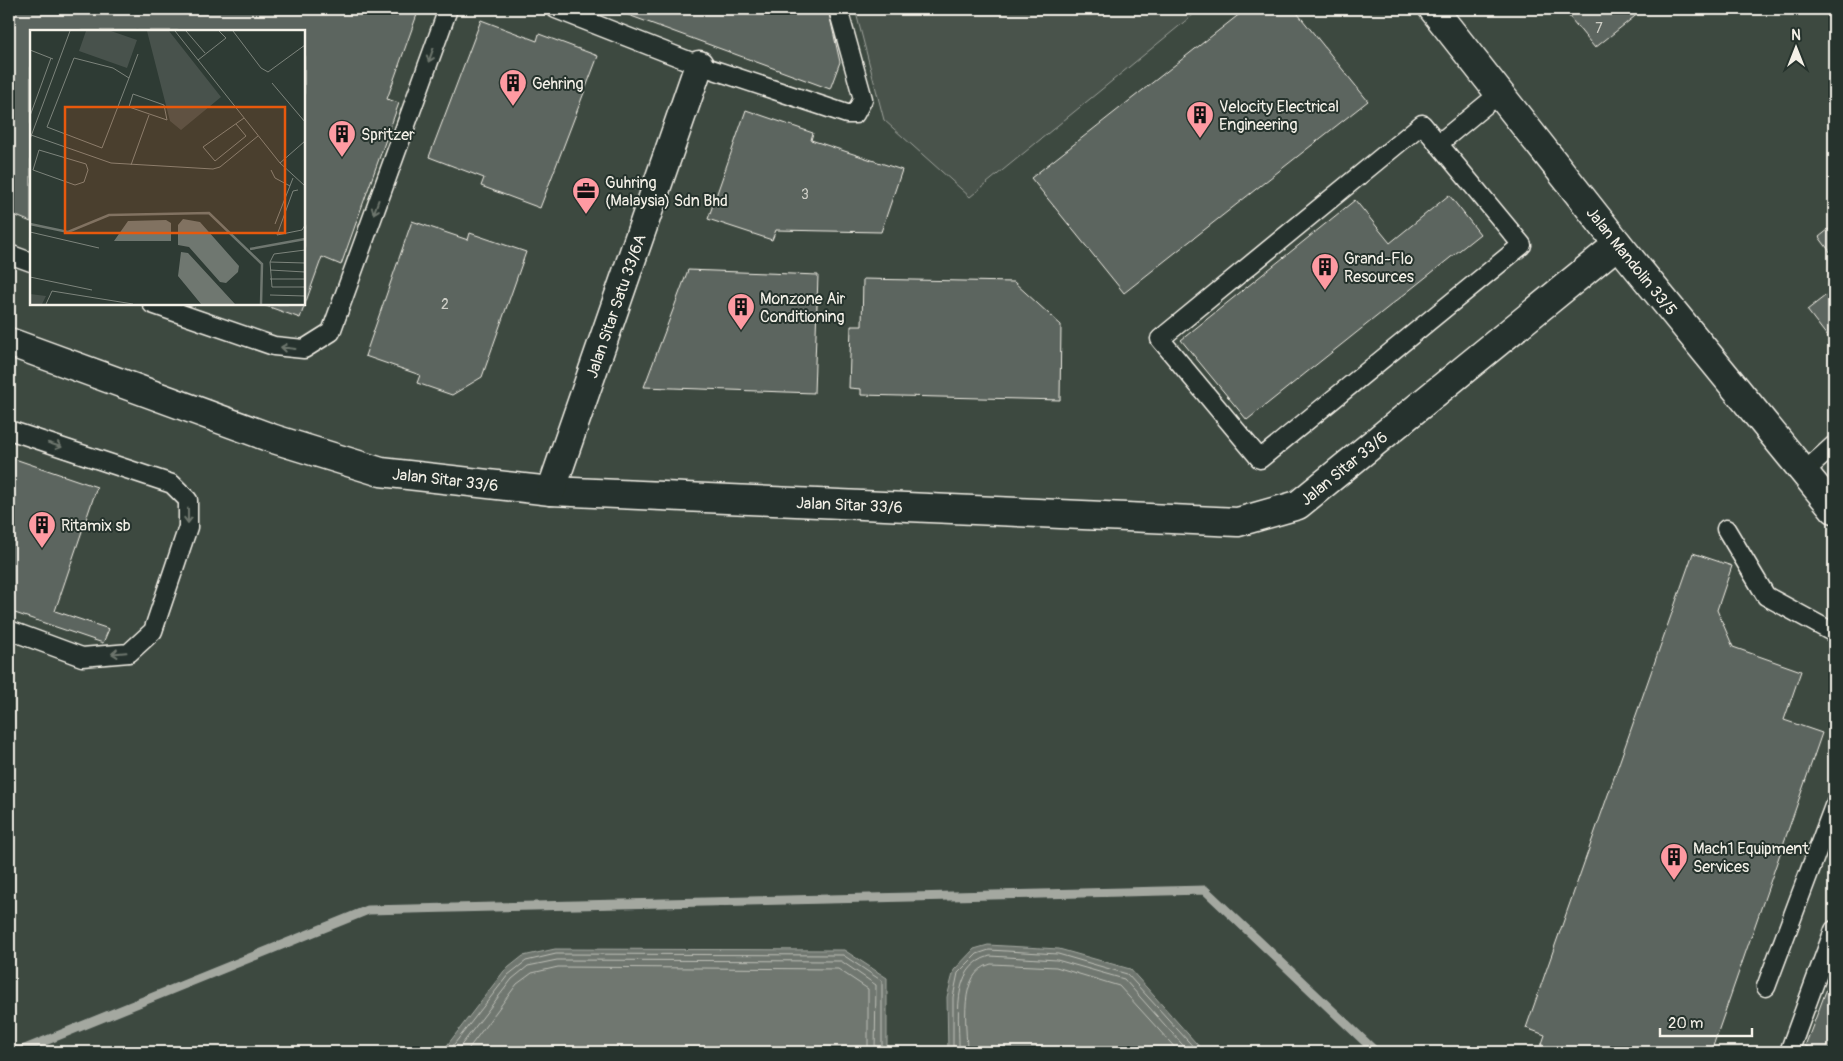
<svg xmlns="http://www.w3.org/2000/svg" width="1843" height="1061" font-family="Pangolin,sans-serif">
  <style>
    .built { fill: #3c4841; fill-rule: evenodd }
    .green { fill: #48524c; stroke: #9ea29a }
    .water { fill: #6f7770; stroke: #a4a8a0 }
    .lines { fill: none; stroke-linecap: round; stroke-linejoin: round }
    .shore { stroke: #bfc0b8; stroke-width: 1 }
    .stream { stroke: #a4a8a0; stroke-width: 9 }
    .building { fill: #5c655e; stroke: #f4f1e8 }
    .service-casing { stroke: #f4f1e8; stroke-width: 21 }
    .minor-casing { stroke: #f4f1e8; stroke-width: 31 }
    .service { stroke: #26332d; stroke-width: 18 }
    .minor { stroke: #26332d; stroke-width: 28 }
    .oneway { stroke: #6e766e }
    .labels { text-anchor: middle; stroke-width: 4; stroke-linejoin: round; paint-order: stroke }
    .number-label { font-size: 14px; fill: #cecec6 }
    .poi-label { font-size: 16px; fill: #f4f1e8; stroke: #26332d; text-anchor: start }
    .street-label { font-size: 16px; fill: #f4f1e8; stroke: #26332d }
    .inset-river { fill: none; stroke: #6f7770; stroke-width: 2.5 }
    .inset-road { fill: none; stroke: #7d847c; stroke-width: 1 }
    .view { fill: #e8590c; fill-opacity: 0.15; stroke: #e8590c; stroke-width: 2.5 }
    .inset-edge { fill: none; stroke: #f4f1e8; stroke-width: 2.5 }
  </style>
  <rect width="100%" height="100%" fill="#2e3b34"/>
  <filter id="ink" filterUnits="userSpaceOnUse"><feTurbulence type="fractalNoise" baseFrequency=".02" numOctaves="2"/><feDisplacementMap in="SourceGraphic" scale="10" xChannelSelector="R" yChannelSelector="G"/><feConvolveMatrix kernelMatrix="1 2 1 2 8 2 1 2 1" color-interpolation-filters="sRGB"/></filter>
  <g filter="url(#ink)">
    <path class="built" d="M 9,9 L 1834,9 L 1834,1052 L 9,1052 ZM 31,31 L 304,31 L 304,304 L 31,304 Z"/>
    <path class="green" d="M 855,9 L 1200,9 L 970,197 L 884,120 Z"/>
    <g class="water">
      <path d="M 988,945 L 1059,949 L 1130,969 L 1204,1052 L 948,1052 L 947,997 L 954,970 L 974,949 Z"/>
      <path d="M 555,949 L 844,950 L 887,978 L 887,1052 L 442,1052 L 504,971 L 523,956 Z"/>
    </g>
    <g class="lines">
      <g class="shore">
        <path d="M 448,1052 L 508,975 L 526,961 L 556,954 L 843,955 L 882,981 L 882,1052"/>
        <path d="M 456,1052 L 512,979 L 528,966 L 557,960 L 841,961 L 876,985 L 875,1052"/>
        <path d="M 466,1052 L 517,984 L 532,973 L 558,967 L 838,969 L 868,989 L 868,1052"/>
        <path d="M 953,1052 L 953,997 L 958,973 L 977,954 L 989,950 L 1058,954 L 1127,974 L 1198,1052"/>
        <path d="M 959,1052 C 960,1020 949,967 990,956 L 1057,960 L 1124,979 L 1189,1052"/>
        <path d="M 967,1052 C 967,1026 957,973 991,964 L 1056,967 L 1119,986 L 1179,1052"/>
      </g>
      <path class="stream" d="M 9,1049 L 20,1051 L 368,910 L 1205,890 L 1376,1052"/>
    </g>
    <g class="building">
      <path d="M 9,9 L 419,9 L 387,99 L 399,103 L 341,265 L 322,257 L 300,318 L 261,304 L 304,304 L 304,31 L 31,31 L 31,222 L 9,213 Z"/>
      <path d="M 612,9 L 828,9 L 840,62 L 830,89 Z"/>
      <path d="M 1246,9 L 1294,9 L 1368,101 L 1124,293 L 1031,178 Z"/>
      <path d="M 1563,9 L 1644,9 L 1595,48 Z"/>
      <path d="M 481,20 L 537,41 L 539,34 L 598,56 L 540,208 L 481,186 L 484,178 L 429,157 Z"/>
      <path d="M 746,110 L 813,133 L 811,140 L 902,170 L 881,232 L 776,230 L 772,240 L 708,219 Z"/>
      <path d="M 1449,195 L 1480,234 L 1247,420 L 1181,340 L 1355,200 L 1390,243 Z"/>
      <path d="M 412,221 L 468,240 L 470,233 L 526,252 L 482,377 L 452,395 L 417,383 L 420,375 L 365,356 Z"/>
      <path d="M 1834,225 L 1834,257 L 1819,237 Z"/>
      <path d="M 688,270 L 818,275 L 814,393 L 644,387 Z"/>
      <path d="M 863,279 L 1014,282 L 1061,325 L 1060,400 L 861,395 L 861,389 L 849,388 L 851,326 L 862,326 Z"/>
      <path d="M 1834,289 L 1834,345 L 1807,310 Z"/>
      <path d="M 9,457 L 97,487 L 55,611 L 109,629 L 103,643 L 9,611 Z"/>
      <path d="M 1693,553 L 1732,566 L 1717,610 L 1733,647 L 1801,671 L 1784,720 L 1822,733 L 1711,1052 L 1539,1052 L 1545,1035 L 1526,1028 Z"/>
      <path d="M 1834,970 L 1834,1052 L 1823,1052 L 1805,1046 Z"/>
    </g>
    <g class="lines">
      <defs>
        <g id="service">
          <path d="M 556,9 L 699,65 L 847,114 L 855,114 L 863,99 L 838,9"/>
          <path d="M 1422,124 L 1522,245 L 1260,459 L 1160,339 Z"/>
          <path d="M 1438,144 L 1500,93"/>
          <path d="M 9,254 L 31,262"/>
          <path d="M 152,304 L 274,346 L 304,349 L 331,332 L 448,9"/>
          <path d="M 9,430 L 172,484 L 188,500 L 188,527 L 153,631 L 129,653 L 82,657 L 9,630"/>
          <path d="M 1803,473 L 1834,445"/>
          <path d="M 1726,529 L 1766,596 L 1834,633"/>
          <path d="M 1766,987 L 1834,806"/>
          <path d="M 1789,1052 L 1834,930"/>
        </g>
        <g id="minor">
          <path id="s1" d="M 1433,9 L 1618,244 L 1834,509"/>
          <path id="s2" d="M 9,342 L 274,439 L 381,472 L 551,491 L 1238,522 L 1298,505 L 1618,244"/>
          <path id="s3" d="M 551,491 L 699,65"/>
        </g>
      </defs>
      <use href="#service" class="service-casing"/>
      <use href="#minor" class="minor-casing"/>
      <use href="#service" class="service"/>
      <use href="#minor" class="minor"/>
    </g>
    <defs><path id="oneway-shaft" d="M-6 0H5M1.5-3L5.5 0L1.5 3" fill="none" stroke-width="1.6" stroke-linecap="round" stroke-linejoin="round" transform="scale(1.25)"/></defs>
    <g class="oneway">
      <use href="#oneway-shaft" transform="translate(431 55) rotate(110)"/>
      <use href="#oneway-shaft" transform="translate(376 207) rotate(110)"/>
      <use href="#oneway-shaft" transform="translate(288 348) rotate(-173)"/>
      <use href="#oneway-shaft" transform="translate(55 445) rotate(18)"/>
      <use href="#oneway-shaft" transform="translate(188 516) rotate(90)"/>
      <use href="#oneway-shaft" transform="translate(119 653) rotate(175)"/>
    </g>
  </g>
  <defs>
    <symbol id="building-pin" viewBox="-11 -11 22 30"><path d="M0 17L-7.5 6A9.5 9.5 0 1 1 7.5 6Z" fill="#ff9aa2" stroke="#26332d"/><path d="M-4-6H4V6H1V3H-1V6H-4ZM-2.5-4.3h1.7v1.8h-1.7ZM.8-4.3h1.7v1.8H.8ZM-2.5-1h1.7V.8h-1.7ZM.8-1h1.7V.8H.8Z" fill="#111"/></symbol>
    <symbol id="office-pin" viewBox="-11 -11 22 30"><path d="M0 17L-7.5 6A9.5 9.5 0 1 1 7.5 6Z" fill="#ff9aa2" stroke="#26332d"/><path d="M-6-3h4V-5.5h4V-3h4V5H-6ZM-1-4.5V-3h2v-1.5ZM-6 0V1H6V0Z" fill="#111"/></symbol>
  </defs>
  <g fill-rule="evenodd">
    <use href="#building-pin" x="497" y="67" width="32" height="43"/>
    <use href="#building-pin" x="1184" y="99" width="32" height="43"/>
    <use href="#building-pin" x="326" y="118" width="32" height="43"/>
    <use href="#office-pin" x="570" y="175" width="32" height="43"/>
    <use href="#building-pin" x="1309" y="251" width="32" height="43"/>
    <use href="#building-pin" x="725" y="291" width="32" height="43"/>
    <use href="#building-pin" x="26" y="509" width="32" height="43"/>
    <use href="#building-pin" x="1658" y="841" width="32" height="43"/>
  </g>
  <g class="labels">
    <g class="number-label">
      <text x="1599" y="33">7</text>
      <text x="805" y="199">3</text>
      <text x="445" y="309">2</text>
    </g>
    <g class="poi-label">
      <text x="532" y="89">Gehring</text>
      <text x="1219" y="112">Velocity Electrical<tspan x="1219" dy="18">Engineering</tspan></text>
      <text x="361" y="140">Spritzer</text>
      <text x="605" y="188">Guhring<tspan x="605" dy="18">(Malaysia) Sdn Bhd</tspan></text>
      <text x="1344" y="264">Grand-Flo<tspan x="1344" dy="18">Resources</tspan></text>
      <text x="760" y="304">Monzone Air<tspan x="760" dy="18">Conditioning</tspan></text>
      <text x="61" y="531">Ritamix sb</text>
      <text x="1693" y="854">Mach1 Equipment<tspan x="1693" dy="18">Services</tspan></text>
    </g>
    <g class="street-label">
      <text dy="6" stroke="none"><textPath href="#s1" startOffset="321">Jalan Mandolin 33/5</textPath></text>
      <text dy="6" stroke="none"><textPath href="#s3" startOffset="196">Jalan Sitar Satu 33/6A</textPath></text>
      <text dy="6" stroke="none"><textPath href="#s2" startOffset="1374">Jalan Sitar 33/6</textPath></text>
      <text dy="6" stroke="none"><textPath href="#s2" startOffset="459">Jalan Sitar 33/6</textPath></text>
      <text dy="6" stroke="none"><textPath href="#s2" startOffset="864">Jalan Sitar 33/6</textPath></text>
    </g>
  </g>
  <g transform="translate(30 30)">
    <rect width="275" height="275" fill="#2e3b34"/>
    <path d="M 56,1 L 81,1 L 107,10 L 97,38 L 49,21 ZM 117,1 L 139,1 L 191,67 L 151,100 L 140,91 ZM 0,264 L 16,266 L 12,274 L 0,274 Z" fill="#48524c"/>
    <path d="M 153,189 L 170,192 L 209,236 L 208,242 L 196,253 L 190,252 L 159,217 L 148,215 L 148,195 ZM 136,190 L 141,193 L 141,211 L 84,211 L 98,191 ZM 151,222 L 158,223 L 205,274 L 171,274 L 148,246 Z" fill="#6f7770"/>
    <path class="inset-river" d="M 0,194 L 38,202 L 79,185 L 179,183 L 232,234 L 231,274M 220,219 L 275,209"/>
    <path class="inset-road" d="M 145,1 L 250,133 L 275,156M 156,1 L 175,23M 203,1 L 231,38 L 238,42 L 275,15M 0,20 L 23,29M 44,28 L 83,38 L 99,48 L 72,118 L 17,97 ZM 168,30 L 196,8 L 189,1M 99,48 L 108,24M 242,53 L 275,92M 103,64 L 134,75 L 137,90 L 99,77 ZM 0,86 L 21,28M 206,94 L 216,106 L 185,131 L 173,117 L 214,88M 1,105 L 81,133 L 183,139 L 190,137 L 228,106M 0,109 L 40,1M 9,120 L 56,134 L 58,140 L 54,152 L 45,155 L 3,140 ZM 250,133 L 275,111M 101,135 L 119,85M 241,140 L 245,148 L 260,156M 245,194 L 263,148M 0,202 L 69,218M 247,205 L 263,161 L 268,160M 247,205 L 272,200 L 275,195M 275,220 L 244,224 L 240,232 L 242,257 L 275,257M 240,232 L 275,233M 240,240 L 275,242M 0,247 L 62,260M 240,249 L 275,249M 240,265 L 275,266M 16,274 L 22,261 L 103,274"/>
    <path class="view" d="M 35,77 L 255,77 L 255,203 L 35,203 Z"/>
    <rect width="275" height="275" class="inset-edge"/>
  </g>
  <rect width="1843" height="1061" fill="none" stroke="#26332d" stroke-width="30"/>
  <rect x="15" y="15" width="1813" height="1031" fill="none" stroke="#f4f1e8" stroke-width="2" filter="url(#ink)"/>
  <g transform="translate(1796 48)" stroke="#26332d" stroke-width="4" paint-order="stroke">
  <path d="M0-4L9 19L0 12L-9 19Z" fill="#f4f1e8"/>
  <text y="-8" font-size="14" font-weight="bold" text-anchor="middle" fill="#f4f1e8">N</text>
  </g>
  <path d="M1660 1028v8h92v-8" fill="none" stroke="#f4f1e8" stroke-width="2.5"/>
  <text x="1668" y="1028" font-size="15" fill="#f4f1e8" stroke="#26332d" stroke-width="4" paint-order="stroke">20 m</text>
</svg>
